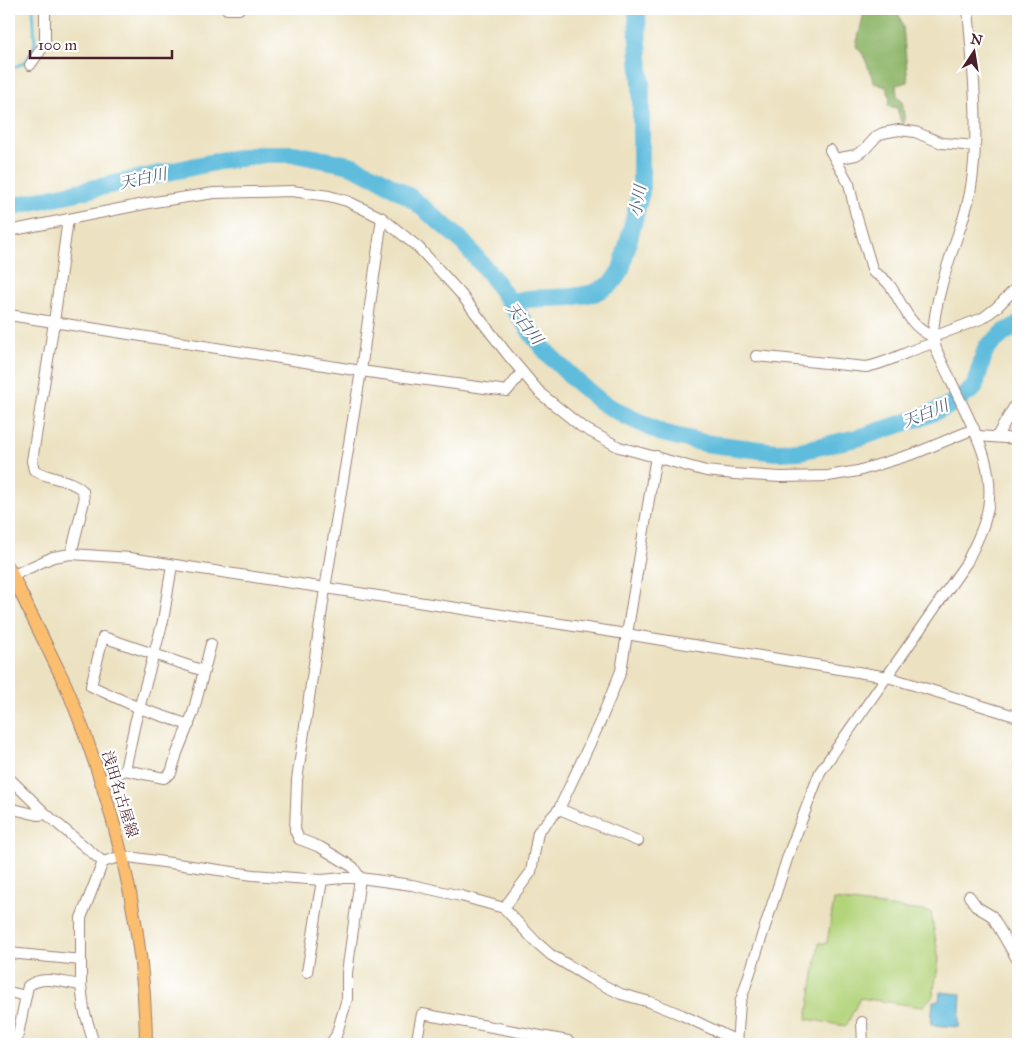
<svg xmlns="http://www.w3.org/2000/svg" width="1027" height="1053" font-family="'IM FELL Great Primer','Noto Serif JP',serif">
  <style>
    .green { fill: #b4d47b; stroke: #7f7a53 }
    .forest { fill: #8fb66b; stroke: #6c6a4b }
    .water { fill: #5ebcdc; stroke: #546e84 }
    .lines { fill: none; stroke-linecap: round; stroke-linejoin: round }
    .stream { stroke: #5ebcdc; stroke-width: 3 }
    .river { stroke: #5ebcdc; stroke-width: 18 }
    .minor-casing { stroke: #9b8076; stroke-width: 12 }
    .major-casing { stroke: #9b8076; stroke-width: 14 }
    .minor { stroke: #fff; stroke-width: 10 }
    .major { stroke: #fbbd6e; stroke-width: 12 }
    .labels { text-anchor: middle; stroke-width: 4.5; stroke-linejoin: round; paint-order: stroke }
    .street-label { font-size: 15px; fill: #4a1f2b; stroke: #fff }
    .water-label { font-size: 16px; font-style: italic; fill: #525e72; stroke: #fff }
  </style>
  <rect width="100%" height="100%" fill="#fff"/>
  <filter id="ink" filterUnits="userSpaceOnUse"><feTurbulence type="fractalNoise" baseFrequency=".02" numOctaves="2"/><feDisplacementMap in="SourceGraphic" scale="10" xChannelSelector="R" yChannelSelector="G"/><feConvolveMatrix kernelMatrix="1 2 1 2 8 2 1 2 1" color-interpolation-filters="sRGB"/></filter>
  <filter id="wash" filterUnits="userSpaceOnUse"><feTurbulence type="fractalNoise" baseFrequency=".0096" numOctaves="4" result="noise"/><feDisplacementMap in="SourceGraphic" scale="20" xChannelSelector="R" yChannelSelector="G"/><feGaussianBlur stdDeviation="1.12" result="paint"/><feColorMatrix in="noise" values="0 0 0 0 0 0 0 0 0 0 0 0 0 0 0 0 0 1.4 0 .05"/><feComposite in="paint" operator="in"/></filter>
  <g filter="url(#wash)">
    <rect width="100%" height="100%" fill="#ece2c1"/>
    <path class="green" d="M 834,900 L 931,912 L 939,960 L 933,996 L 922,1007 L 860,998 L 846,1026 L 807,1019 L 819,943 L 827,943 Z"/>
    <path class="forest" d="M 865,9 L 897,9 L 903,27 L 908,82 L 896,85 L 897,96 L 902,100 L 905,122 L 901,122 L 897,108 L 888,106 L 890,97 L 886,87 L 874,83 L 864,56 L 856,46 Z"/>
    <path class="water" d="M 940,992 L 961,994 L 959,1027 L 931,1025 L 933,1001 L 939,1001 Z"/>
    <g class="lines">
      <path class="stream" d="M 9,70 L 27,61 L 35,44 L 33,9"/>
      <g class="river">
        <path d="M 9,207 L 219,161 L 265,154 L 295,154 L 350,165 L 376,177 L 410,197 L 460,239 L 490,274 L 535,338 L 549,355 L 575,380 L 601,402 L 622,414 L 662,433 L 704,443 L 776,452 L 800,451 L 861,437 L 922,417 L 948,406 L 974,388 L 986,348 L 1005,332 L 1018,325"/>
        <path d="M 510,302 L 528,299 L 571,297 L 594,293 L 611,284 L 621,270 L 641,192 L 641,84 L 638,43 L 637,9"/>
      </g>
    </g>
  </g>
  <g filter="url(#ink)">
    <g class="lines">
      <defs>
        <g id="minor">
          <path d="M 227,9 L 239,9"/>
          <path d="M 30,65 L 45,44 L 45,9"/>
          <path d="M 830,150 L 849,184 L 855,211 L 873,272 C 880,276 887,280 891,287 C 905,308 908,325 933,337 L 983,318 L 996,308 L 1018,286"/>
          <path d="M 835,159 L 856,155 L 865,149 L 877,136 L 883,133 L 899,130 L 915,132 L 942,143 L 975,146"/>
          <path d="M 68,219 L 54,322 L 32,461 L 34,470 C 50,480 70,478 83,491 L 84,501 L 71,554"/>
          <path d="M 9,231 L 154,202 L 214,193 L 292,191 L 329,196 L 347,201 L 382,218 L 419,248 L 460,293 L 508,355 L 541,394 L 582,427 L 619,447 L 706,471 L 734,474 L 781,477 L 828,476 L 858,471 L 916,453 L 974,429"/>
          <path d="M 9,315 L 361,371 L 507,391 L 522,372"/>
          <path d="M 756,356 L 866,367 C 890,363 911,348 935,343"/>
          <path d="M 978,436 L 1018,439"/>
          <path d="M 997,436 L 1014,407 L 1018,402"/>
          <path d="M 9,577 L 53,557 L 71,554 L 130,558 L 626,634 L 888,677 L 1018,717"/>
          <path d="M 189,725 L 139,708 L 91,686 L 103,637 L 204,671"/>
          <path d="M 125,770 L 135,723 L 163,621 L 172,565"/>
          <path d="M 9,778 L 46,814 L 103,862 L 81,918 L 81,985 L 84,1010 L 94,1044"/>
          <path d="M 102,782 L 125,770 L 164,778 L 171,773 L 177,753 L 193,713 L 211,644"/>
          <path d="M 9,808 L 38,815 L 46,814"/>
          <path d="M 559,809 L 638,841"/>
          <path d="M 103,862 L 122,856 L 253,875 L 322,880 L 343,878 L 360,878 L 412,885 L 461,896 L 504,908 L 536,942 L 551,955 L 591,979 L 621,994 L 650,1002 L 682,1015 L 737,1041"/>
          <path d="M 969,896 L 977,907 L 992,916 L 1018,961"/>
          <path d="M 504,908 L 531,872 L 538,832 L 559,809 L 600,722 L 621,671 L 656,456"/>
          <path d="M 9,953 L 81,960"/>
          <path d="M 307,972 L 322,880"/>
          <path d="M 9,992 L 26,996"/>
          <path d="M 862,1022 L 863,1044"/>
          <path d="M 16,1044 L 28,986 C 43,974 64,983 81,985"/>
          <path d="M 330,1044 L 336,1036 L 347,999 L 347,973 L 360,878 L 353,867 L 320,847 L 299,839 L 295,830 L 297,780 L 325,589 L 361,371 L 382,218"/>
          <path d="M 416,1044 L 422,1014 L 568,1041 L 566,1044"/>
          <path d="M 737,1044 L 740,1003 L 789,853 L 820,772 L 967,562 C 973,548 981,535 985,520 C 1001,470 971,425 951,381 C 946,369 933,348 933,336 C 934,304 947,266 957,237 C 962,223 967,208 970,193 C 981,133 973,70 968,9"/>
        </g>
        <path id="major" d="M 9,568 C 23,598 37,627 52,657 C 58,670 66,684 71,698 C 115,808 145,925 146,1044"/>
      </defs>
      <use href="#minor" class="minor-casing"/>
      <use href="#major" class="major-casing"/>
      <use href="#minor" class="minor"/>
      <use href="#major" class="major"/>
    </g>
  </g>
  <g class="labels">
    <g class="street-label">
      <text transform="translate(120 794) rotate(73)" y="5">浅田名古屋線</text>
    </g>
    <g class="water-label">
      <text transform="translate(143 178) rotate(-12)" y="6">天白川</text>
      <text transform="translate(637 201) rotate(-80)" y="6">小川</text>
      <text transform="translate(525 323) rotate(52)" y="6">天白川</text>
      <text transform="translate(925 413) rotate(-22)" y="6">天白川</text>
    </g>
  </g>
  <rect width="1027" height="1053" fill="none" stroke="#fff" stroke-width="30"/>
  <g transform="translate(974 52) rotate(12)" stroke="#ffffff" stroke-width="4" paint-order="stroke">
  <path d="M0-4L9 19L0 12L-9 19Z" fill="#4a1f2b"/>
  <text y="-8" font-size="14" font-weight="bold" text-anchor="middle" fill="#4a1f2b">N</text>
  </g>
  <path d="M30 50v8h142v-8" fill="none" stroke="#4a1f2b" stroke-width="2.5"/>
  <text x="38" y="50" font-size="15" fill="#4a1f2b" stroke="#ffffff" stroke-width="4" paint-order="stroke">100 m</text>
</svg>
